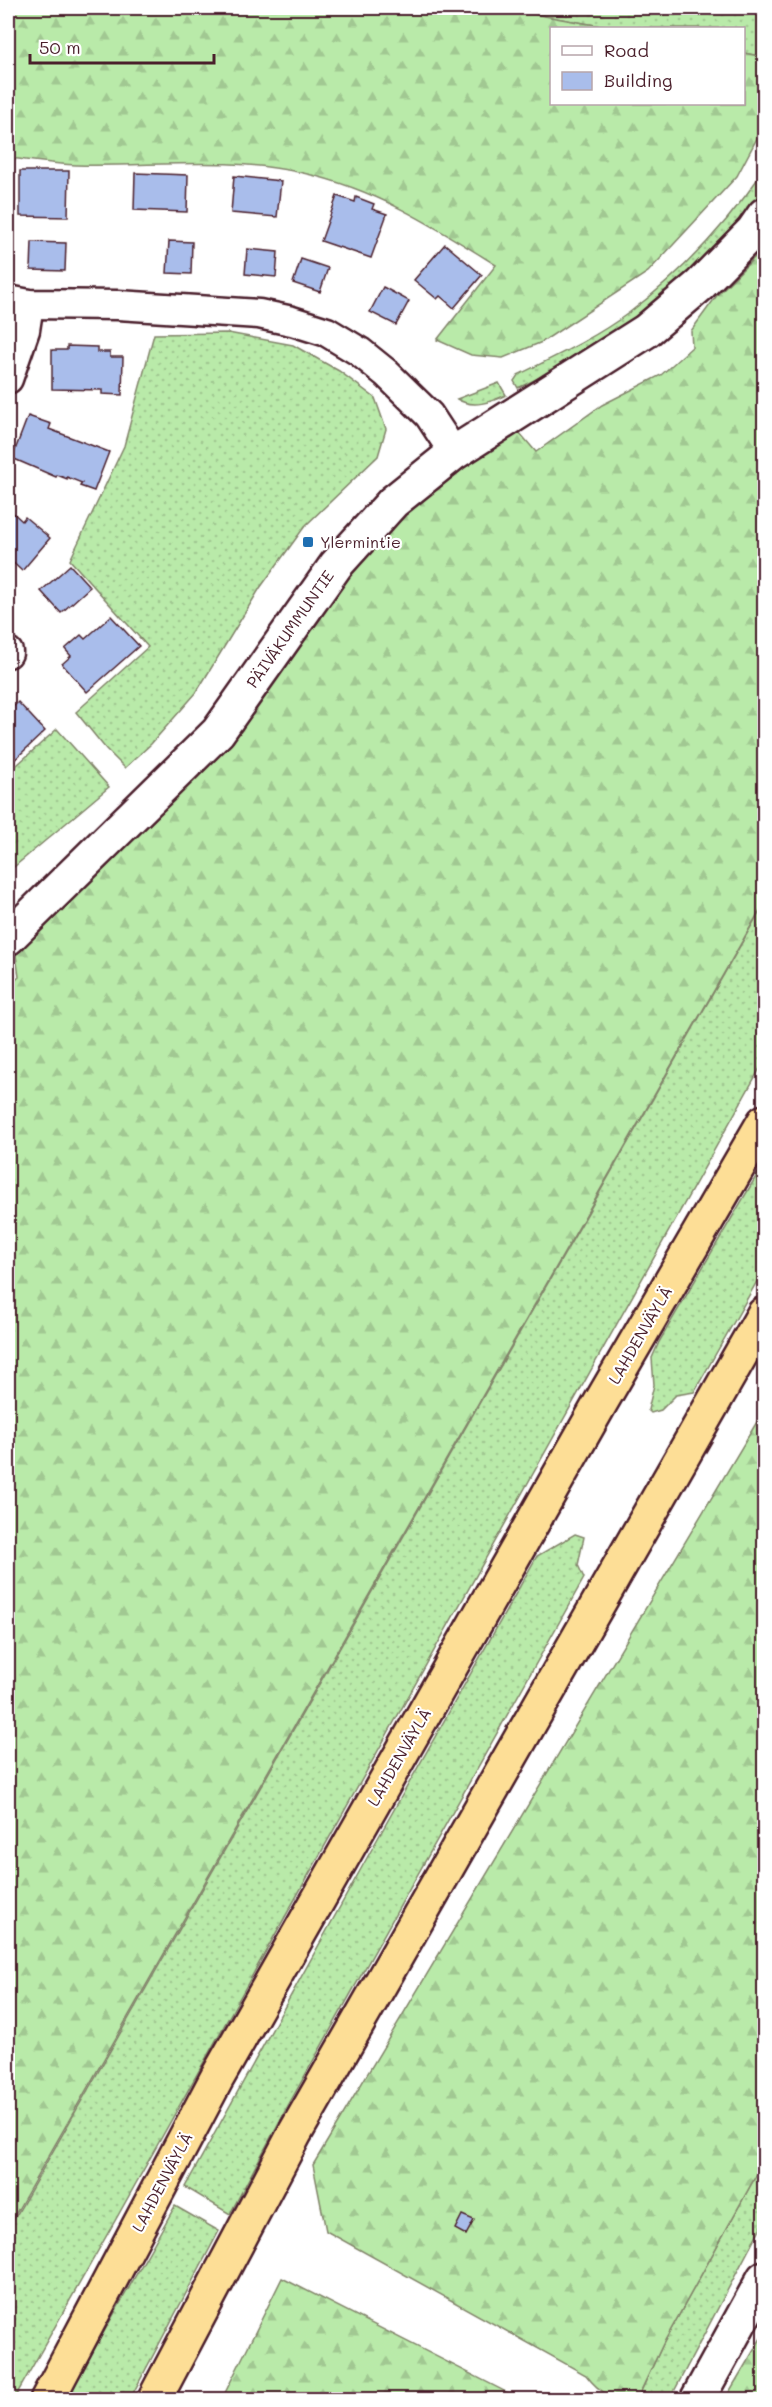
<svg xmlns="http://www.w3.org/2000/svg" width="772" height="2407" font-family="Mali,sans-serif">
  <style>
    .grass { fill: url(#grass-dots); stroke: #82846a; stroke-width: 1.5 }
    .forest { fill: url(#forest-firs); stroke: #82846a; stroke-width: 1.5 }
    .building { fill: #a9bdeb; stroke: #4a1f2b; stroke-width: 1.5 }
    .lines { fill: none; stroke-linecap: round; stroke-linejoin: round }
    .minor-casing { stroke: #4a1f2b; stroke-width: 33 }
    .tertiary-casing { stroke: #4a1f2b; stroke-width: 38 }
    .secondary-casing { stroke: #4a1f2b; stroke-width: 38 }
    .motorway-casing { stroke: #4a1f2b; stroke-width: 38 }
    .minor { stroke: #fff; stroke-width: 28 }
    .tertiary { stroke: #fff; stroke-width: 33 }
    .secondary { stroke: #fff; stroke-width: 33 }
    .motorway { stroke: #fdde96; stroke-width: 33 }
    .poi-dot { fill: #1f6fb2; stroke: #fff; stroke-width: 2 }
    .labels { text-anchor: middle; stroke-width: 4.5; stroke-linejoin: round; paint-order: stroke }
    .poi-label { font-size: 16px; fill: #4a1f2b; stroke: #fff; text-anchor: start }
    .street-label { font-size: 16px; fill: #4a1f2b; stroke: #fff }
  </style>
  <defs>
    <pattern id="grass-dots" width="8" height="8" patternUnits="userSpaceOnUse" patternTransform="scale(1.5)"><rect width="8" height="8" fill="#b9eaa9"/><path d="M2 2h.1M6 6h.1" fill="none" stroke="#a1c892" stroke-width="1.8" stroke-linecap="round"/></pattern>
    <pattern id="forest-firs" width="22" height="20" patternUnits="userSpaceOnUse" patternTransform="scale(1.5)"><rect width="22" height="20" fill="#b9eaa9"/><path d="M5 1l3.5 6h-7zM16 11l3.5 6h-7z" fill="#a1c892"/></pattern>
  </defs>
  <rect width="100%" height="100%" fill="#fff"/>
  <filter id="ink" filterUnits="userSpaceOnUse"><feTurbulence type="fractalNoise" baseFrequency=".0167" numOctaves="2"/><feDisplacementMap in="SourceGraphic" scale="12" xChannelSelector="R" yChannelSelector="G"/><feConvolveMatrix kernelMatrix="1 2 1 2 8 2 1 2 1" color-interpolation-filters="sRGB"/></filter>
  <g filter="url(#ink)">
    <g class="grass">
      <path d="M 500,8 L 764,8 L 764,57 L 744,53 L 744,28 L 612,28 Z"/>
      <path d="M 764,170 L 764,189 L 742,221 L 692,275 L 652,309 L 568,364 L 518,388 L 514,381 L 518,375 C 556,356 595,338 630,312 C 682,273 727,224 764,170 Z"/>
      <path d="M 228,333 L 293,345 L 339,371 L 375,398 L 386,429 L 378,456 L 305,526 L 260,588 L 196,693 L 151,744 L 125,768 L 106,749 L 76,712 L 148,647 L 70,560 L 124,446 L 154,334 Z"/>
      <path d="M 499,383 L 506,395 C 491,402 473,409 457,399 Z"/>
      <path d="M 57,729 L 109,787 L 8,872 L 8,773 Z"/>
      <path d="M 764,904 L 764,1061 L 116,2219 L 14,2399 L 8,2399 L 8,2230 Z"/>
      <path d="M 764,1163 L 764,1269 L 694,1392 L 676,1395 L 661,1410 L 651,1413 L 648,1410 L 654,1385 L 652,1358 L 659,1342 Z"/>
      <path d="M 575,1534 L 584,1537 L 578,1565 L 584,1578 L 285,2111 L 230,2214 L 185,2187 L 378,1838 L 537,1556 Z"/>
      <path d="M 764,2161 L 764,2221 L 670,2399 L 637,2400 L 663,2344 Z"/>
      <path d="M 175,2206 L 219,2231 L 130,2399 L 66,2399 Z"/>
    </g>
    <g class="forest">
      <path d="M 8,8 L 500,8 L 612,28 L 552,28 L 552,104 L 744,104 L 744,53 L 764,57 L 764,125 L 737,176 L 648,272 L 542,342 L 503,358 L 471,355 L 437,340 L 496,265 C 434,226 376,189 303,173 C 229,156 151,167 76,165 C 53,164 30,160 8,158 Z"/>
      <path d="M 764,248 L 764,903 L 8,2227 L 8,987 L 19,977 L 13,933 L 218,732 L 336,565 L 508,419 L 536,452 L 602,405 L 661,375 L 692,347 L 691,331 L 718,294 Z"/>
      <path d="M 764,1410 L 764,2161 L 663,2344 L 637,2399 C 613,2399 601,2395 586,2375 L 326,2231 L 313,2165 Z"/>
      <path d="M 282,2278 L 520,2399 L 222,2399 Z"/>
      <path d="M 764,2333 L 764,2399 L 725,2399 Z"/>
    </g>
    <g class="building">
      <path d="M 20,171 L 69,171 L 68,217 L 20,216 Z"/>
      <path d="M 135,173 L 188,175 L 187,212 L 134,210 Z"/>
      <path d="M 234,176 L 281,181 L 277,217 L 231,213 Z"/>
      <path d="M 337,196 L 355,202 L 356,197 L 374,204 L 372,209 L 387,214 L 371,258 L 321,241 Z"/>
      <path d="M 169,241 L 192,242 L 191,274 L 167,273 Z"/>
      <path d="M 32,242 L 66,243 L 65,271 L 31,270 Z"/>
      <path d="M 445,244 L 482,275 L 454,308 L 440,296 L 437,299 L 414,280 Z"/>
      <path d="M 247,249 L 278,252 L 276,277 L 245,274 Z"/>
      <path d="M 301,259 L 328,268 L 320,292 L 293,283 Z"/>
      <path d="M 383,287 L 409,301 L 396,325 L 370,312 Z"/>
      <path d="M 67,346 L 97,347 L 97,352 L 110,352 L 110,357 L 123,357 L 122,395 L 102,394 L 102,390 L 52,389 L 52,350 L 67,350 Z"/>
      <path d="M 28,416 L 51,424 L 49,429 L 109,452 L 94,491 L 80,486 L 82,483 L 67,477 L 67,479 L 57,475 L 56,477 L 12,458 Z"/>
      <path d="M 8,508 L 22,521 L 25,517 L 50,538 L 22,571 L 8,558 Z"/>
      <path d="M 70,565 L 90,587 L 61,613 L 41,591 Z"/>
      <path d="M 111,616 L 139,646 L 87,692 L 62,664 L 71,656 L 65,649 L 81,635 L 85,639 Z"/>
      <path d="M 18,702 L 45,731 L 8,766 L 8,712 Z"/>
      <path d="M 462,2215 L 474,2220 L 466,2235 L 455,2229 Z"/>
    </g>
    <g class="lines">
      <defs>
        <g id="minor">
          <path d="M 8,300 L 29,304 L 118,305 L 259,314 L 292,321 L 327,332 L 360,352 L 386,373 L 429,415 L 454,453"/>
          <path d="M 8,379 L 25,330 L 29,304"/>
          <path d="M 8,652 L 8,653"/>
        </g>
        <path id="tertiary" d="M 8,938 L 218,732 L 336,565 L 393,502 L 454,453 L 646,331 L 700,285 L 753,231 L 764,215"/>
        <path id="secondary" d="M 697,2400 L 764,2278"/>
        <g id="motorway">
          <path d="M 47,2400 L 217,2078 L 601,1402 L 764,1122"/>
          <path d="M 154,2400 L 295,2133 L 764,1314"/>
        </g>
      </defs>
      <use href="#minor" class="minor-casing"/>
      <use href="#tertiary" class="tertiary-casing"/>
      <use href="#secondary" class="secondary-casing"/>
      <use href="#motorway" class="motorway-casing"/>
      <use href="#minor" class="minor"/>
      <use href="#tertiary" class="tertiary"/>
      <use href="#secondary" class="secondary"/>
      <use href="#motorway" class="motorway"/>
    </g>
  </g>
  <rect class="poi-dot" x="302" y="536" width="12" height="12" rx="3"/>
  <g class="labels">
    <g class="poi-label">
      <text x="320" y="548">Ylermintie</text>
    </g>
    <g class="street-label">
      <text transform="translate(290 629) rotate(-55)" y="6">PÄIVÄKUMMUNTIE</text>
      <text transform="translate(640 1335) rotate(-60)" y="6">LAHDENVÄYLÄ</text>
      <text transform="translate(399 1757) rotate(-60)" y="6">LAHDENVÄYLÄ</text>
      <text transform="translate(162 2182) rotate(-62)" y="6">LAHDENVÄYLÄ</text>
    </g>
  </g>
  <rect width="772" height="2407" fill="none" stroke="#fff" stroke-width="30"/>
  <rect x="15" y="15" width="742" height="2377" fill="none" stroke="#4a1f2b" stroke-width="2" filter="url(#ink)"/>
  <rect x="550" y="27" width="195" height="78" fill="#ffffff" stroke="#b7a5aa" stroke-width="1.5"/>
  <rect x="562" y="46" width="30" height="9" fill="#ffffff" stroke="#b7a5aa" stroke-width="1.5"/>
  <text x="604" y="57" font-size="18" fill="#4a1f2b">Road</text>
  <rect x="562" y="72" width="30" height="18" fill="#a9bdeb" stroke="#b7a5aa" stroke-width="1.5"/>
  <text x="604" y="87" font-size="18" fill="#4a1f2b">Building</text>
  <path d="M30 54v9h184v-9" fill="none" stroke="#4a1f2b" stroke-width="3"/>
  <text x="39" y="54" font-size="18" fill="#4a1f2b" stroke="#ffffff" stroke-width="4.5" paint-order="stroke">50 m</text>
</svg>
